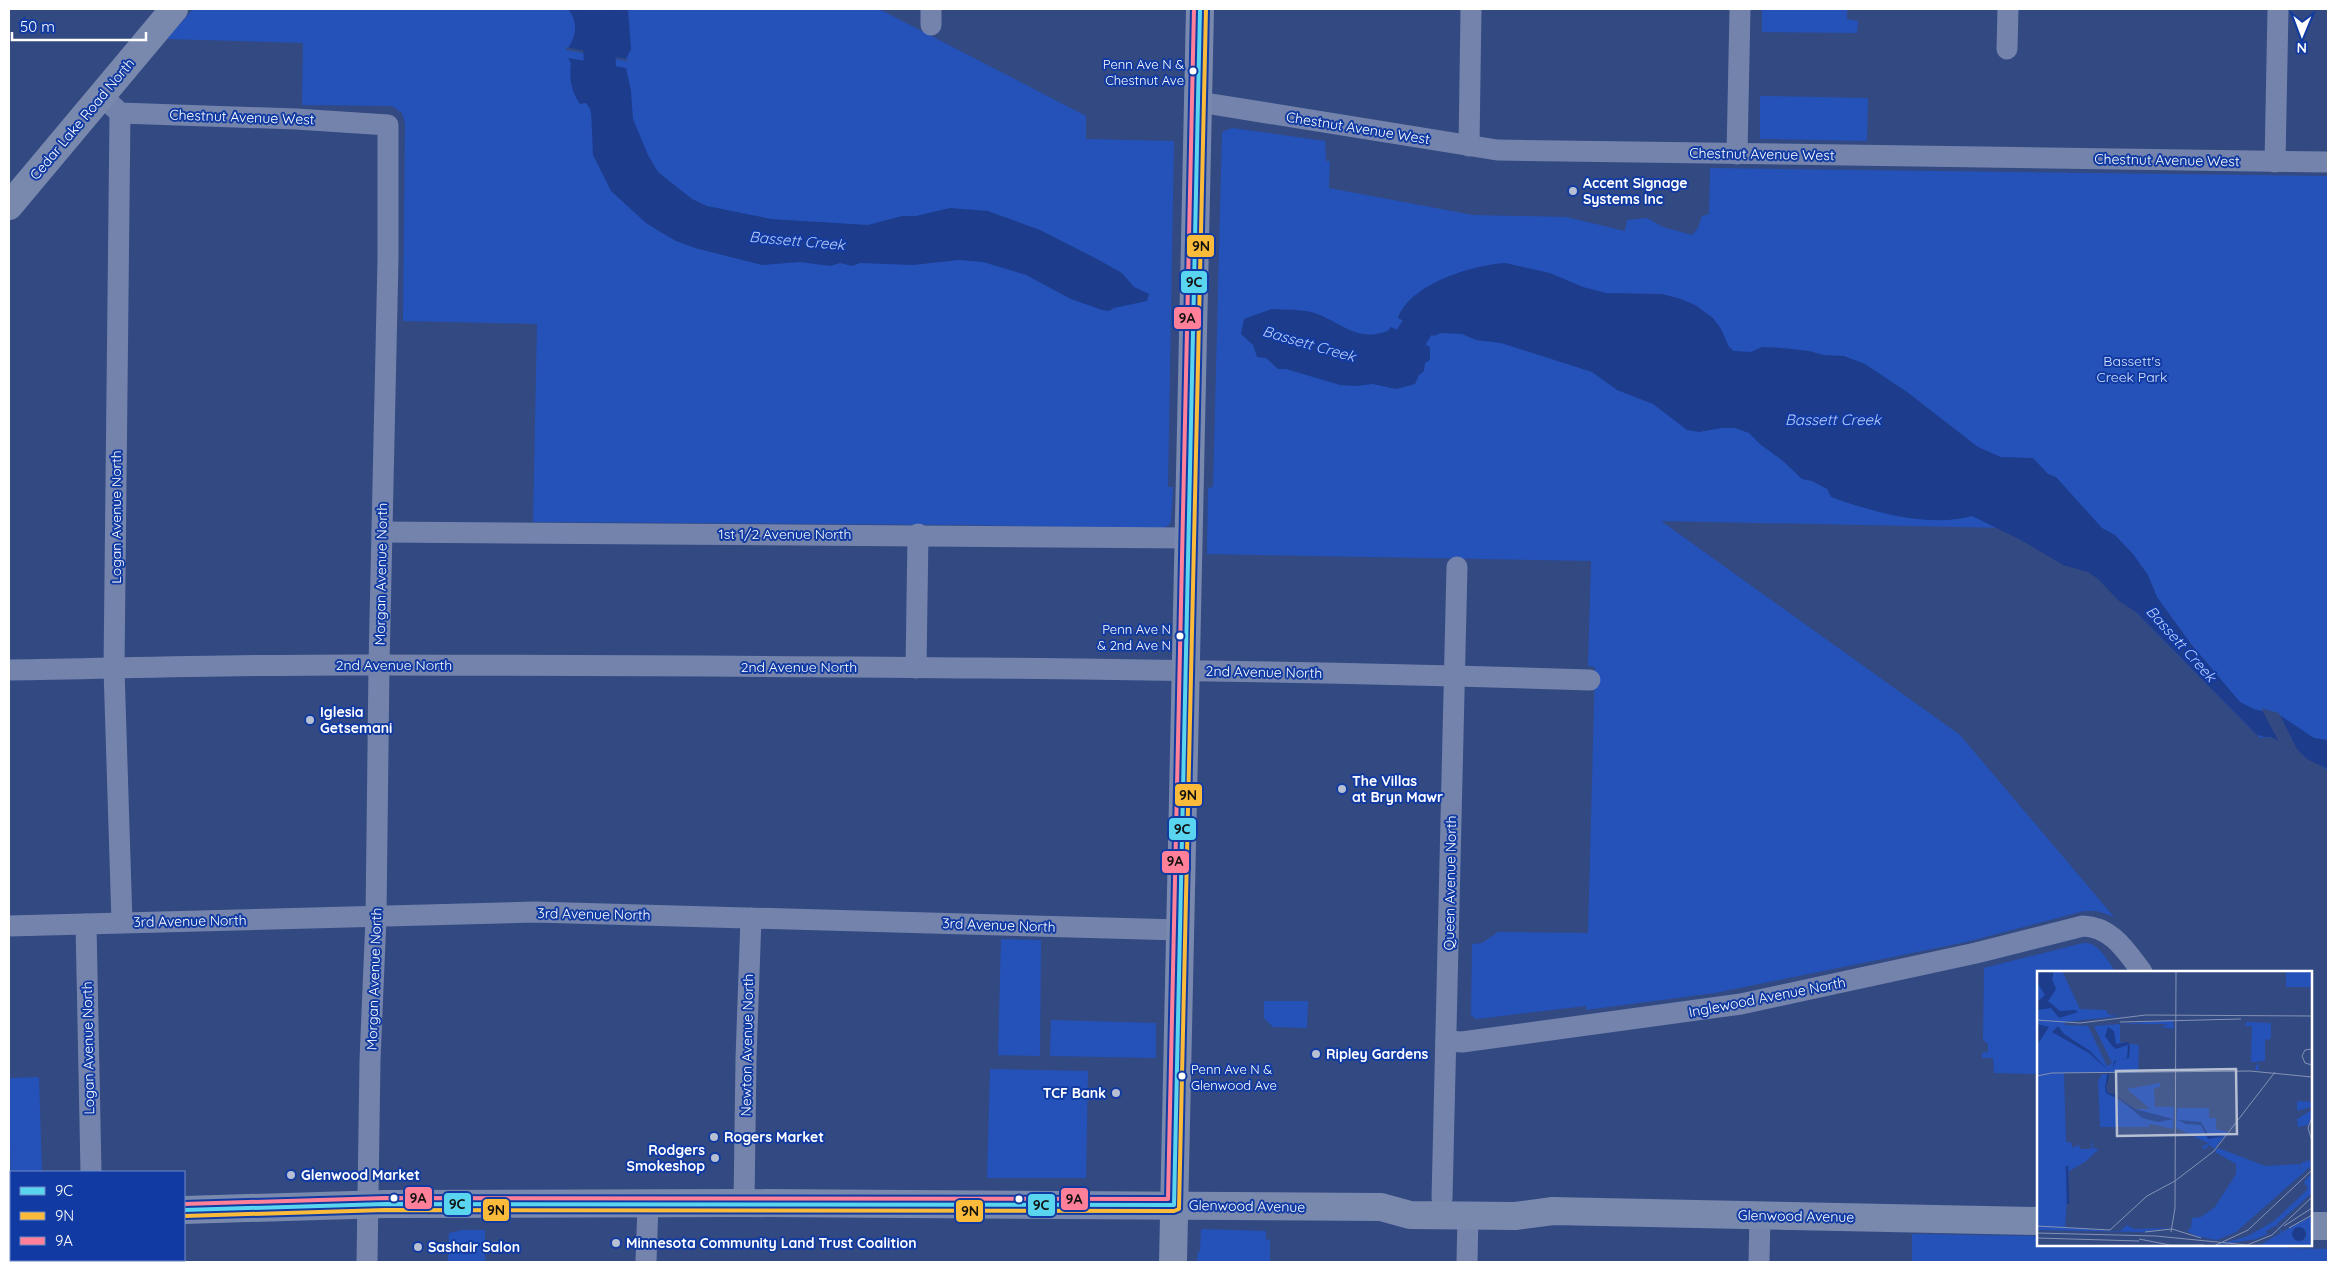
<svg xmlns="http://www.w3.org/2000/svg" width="2337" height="1271" font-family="Quicksand,sans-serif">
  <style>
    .green { fill: #2552b9 }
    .water { fill: #1d3c8b }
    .pier { fill: #324982 }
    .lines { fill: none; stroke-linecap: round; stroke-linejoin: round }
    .river { stroke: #1d3c8b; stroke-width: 32 }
    .street { stroke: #7383ab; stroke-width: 21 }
    .secondary { stroke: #7989ae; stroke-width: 28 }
    .bus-1-casing { stroke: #113ba3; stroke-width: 8 }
    .bus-2-casing { stroke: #113ba3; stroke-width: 8 }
    .bus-3-casing { stroke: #113ba3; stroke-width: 8 }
    .bus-1 { stroke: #5ad5f0; stroke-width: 4 }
    .bus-2 { stroke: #fbbb3a; stroke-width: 4 }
    .bus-3 { stroke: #ff8098; stroke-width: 4 }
    .bus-dot { fill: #fff; stroke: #113ba3; stroke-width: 2 }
    .poi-dot { fill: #b7bfd3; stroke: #113ba3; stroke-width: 2 }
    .labels { text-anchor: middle; stroke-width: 4; stroke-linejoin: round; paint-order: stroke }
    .bus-label { font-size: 13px; fill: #fff; stroke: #113ba3; text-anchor: end }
    .street-label { font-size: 14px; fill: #fff; stroke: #113ba3 }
    .poi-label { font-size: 14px; font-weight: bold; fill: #fff; stroke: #113ba3; text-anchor: start }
    .park-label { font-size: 14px; fill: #d4e1fe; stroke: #113ba3 }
    .water-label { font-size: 15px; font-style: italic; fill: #b8cdfc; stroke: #113ba3 }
    .inset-river { fill: none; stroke: #1d3c8b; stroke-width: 2.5 }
    .inset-road { fill: none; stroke: #8492b4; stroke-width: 1 }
    .view { fill: #b7bfd3; fill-opacity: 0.15; stroke: #b7bfd3; stroke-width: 2.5 }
    .inset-edge { fill: none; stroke: #fff; stroke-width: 2.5 }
    .line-badge { stroke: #113ba3; stroke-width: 2 }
    .pale-badge-label { font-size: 14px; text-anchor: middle; font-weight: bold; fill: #111 }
  </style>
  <rect width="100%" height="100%" fill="#324982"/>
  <g class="green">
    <path d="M 193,9 L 879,9 L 1086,116 L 1086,139 L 1174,141 L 1168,487 L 1173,487 L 1171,521 L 1169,525 L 1162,529 L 963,525 L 533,522 L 537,324 L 403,321 L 405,123 L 402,113 L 392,106 L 302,105 L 303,43 L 167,39 Z"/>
    <path d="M 1762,9 L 1847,9 L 1847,19 L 1858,21 L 1857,33 L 1762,32 Z"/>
    <path d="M 1760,96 L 1868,98 L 1867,141 L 1761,139 L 1760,138 Z"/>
    <path d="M 1232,128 L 1325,141 L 1326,161 L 1330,161 L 1329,188 L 1473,215 L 1566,217 L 1625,231 L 1627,220 L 1647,218 L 1663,227 L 1692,235 L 1698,228 L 1702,216 L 1709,214 L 1710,168 L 2328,176 L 2328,771 L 2287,736 L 2260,738 L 2088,564 L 2009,528 L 1661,521 L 1960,735 L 2114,917 L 2097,911 L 2084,911 L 1966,942 L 1715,993 L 1472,1025 L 1586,1010 L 1586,1006 L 1476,1019 L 1471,1015 L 1472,944 L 1482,943 L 1498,932 L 1588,933 L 1595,667 L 1588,666 L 1591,561 L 1207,554 L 1208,488 L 1213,487 L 1222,132 Z"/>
    <path d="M 1001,939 L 1041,940 L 1040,1056 L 998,1055 Z"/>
    <path d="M 2083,943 C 2098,941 2108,962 2116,972 L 2038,972 L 2038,1074 L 1994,1073 L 1993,1058 L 1982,1058 L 1982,1053 L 1988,1052 L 1988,1044 L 1983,1040 L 1984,968 Z"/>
    <path d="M 1264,1001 L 1308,1001 L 1307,1028 L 1273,1027 L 1264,1018 Z"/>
    <path d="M 1051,1020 L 1156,1023 L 1156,1058 L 1050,1056 Z"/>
    <path d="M 990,1069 L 1088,1071 L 1086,1178 L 987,1178 Z"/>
    <path d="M 39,1077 L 42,1172 L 11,1172 L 11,1192 L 9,1078 Z"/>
    <path d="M 1201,1229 L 1266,1231 L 1266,1240 L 1270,1239 L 1270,1262 L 1197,1262 L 1198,1252 L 1200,1251 Z"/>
    <path d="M 462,1230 L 485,1230 L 485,1262 L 448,1262 L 449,1233 Z"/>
    <path d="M 1912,1234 L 2038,1236 L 2038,1245 L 2287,1245 L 2290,1248 L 2328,1249 L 2328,1262 L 1912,1262 Z"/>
  </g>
  <g class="water">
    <path d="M 568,9 L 628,9 L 631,49 L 626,59 L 568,48 C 577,36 578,21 568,9 Z"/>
    <path d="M 568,58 L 626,68 L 631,91 L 633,119 L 648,155 L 658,172 L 692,199 L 707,206 L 771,219 L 868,225 L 902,216 L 916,216 L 950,208 L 988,211 L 1040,230 L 1097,259 L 1122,273 L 1134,287 L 1149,294 L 1147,301 L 1114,308 L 1109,311 L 1102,310 L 1071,299 L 1026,275 L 983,262 L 959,260 L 913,265 L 860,263 L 852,266 L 840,263 L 830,266 L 800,262 L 762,265 L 695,248 L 676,241 L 657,230 L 646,223 L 611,191 L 593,155 L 591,110 L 586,103 L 580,104 C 571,91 569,78 571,63 Z"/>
    <path d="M 1505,263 L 1550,273 L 1583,287 L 1606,293 L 1662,294 L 1681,299 L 1695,305 L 1713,318 L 1721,329 L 1729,347 L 1734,351 L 1751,352 L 1762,347 L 1783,348 L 1809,351 L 1824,355 L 1844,356 L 1865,364 L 1907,392 L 1978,447 L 2001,457 L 2033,458 L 2048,474 L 2056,477 L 2102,528 L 2115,535 L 2133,554 L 2148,575 L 2157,597 L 2191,644 L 2240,702 L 2254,709 L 2281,716 L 2314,738 L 2328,740 L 2328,769 L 2307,759 L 2298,750 L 2271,737 L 2263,737 L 2260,735 L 2258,736 L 2136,612 L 2119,601 L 2098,579 L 2088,572 L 2063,565 L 2021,540 L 1972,516 C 1928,528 1873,512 1831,497 L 1827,489 L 1812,481 L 1802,479 L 1783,461 L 1761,445 L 1749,433 L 1735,428 L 1722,428 L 1699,432 L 1687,430 L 1653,404 L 1617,390 L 1592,372 L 1501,343 L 1476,340 L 1462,334 L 1441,333 L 1434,336 L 1398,318 C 1410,284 1472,265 1505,263 Z"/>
    <path d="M 1272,309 C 1285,310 1299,309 1311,312 C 1340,320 1354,343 1388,331 L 1391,327 L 1430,347 L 1430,360 L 1425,363 L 1424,371 L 1419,375 L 1415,384 L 1396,389 L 1372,384 L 1357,386 L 1340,385 L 1286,369 L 1278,369 L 1266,358 L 1257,357 L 1253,345 L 1241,334 L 1244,319 Z"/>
  </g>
  <g class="pier">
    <path d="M 565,47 L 626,59 L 629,59 L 626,61 L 567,50 Z"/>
    <path d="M 2261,708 L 2279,713 L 2300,755 L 2280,744 Z"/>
  </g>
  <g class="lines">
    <g class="river">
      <path d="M 596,9 L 599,26 L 600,77 L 606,107"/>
      <path d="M 1375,359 C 1407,351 1408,342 1425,315 L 1454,306"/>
    </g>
    <g class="street">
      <path d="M 931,25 L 931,9"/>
      <path d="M 2007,49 L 2008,9"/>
      <path d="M 102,96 L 120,113 L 296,119 L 388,125 L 388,259 L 379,665 L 376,918 L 370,1060 L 367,1262"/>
      <path d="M 1199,102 L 1497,150 L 2328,162"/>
      <path d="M 120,113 L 114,669 L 122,922"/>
      <path d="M 1469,146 L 1471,9"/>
      <path d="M 1737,154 L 1740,9"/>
      <path d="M 2275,162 L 2278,9"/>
      <path d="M 382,532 L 1189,538"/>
      <path d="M 916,668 L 918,534"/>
      <path d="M 9,670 C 133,668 258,664 382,665 C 785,666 1187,667 1590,680"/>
      <path d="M 86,924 L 91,1172"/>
      <path d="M 9,926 L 535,912 L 1180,930"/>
      <path d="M 1446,1041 L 1462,1042 L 1741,1004 L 1976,953 L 2083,926 C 2112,927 2126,951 2142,972"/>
      <path d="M 1442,1199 L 1457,567"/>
      <path d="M 744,1203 L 746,1058 L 751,918"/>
      <path d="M 99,1262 L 99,1260"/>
      <path d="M 646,1262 L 648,1204"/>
      <path d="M 1467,1262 L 1468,1215"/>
      <path d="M 1759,1262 L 1760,1215"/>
    </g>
    <g class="secondary">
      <path d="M 9,206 L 174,9"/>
      <path d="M 184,1210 L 385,1204 L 744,1203 L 1381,1207 L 1410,1215 L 1515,1216 L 1553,1211 L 2038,1221"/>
      <path d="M 9,1215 L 11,1215"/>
      <path d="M 2311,1226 L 2328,1226"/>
      <path d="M 1173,1262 L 1200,9"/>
    </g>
    <defs>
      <path id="bus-1" d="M 184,1210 L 385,1204 L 1174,1205 L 1200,9"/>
      <path id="bus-2" d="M 184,1216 L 385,1210 L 1174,1211 L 1179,1209 L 1206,9"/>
      <path id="bus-3" d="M 184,1204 L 385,1198 L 1168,1199 L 1194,9"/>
    </defs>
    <use href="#bus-1" class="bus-1-casing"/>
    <use href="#bus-2" class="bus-2-casing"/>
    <use href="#bus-3" class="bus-3-casing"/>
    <use href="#bus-1" class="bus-1"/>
    <use href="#bus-2" class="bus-2"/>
    <use href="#bus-3" class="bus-3"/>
  </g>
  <g class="bus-dot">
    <circle cx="1193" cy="71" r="4.5"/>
    <circle cx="1180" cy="636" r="4.5"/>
    <circle cx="1182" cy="1076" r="4.5"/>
    <circle cx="394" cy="1198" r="4.5"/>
    <circle cx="1019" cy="1199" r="4.5"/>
  </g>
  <g class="poi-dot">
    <circle cx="1573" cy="191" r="5"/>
    <circle cx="310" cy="720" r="5"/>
    <circle cx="1342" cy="789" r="5"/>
    <circle cx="1316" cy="1054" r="5"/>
    <circle cx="1116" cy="1093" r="5"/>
    <circle cx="714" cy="1137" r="5"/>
    <circle cx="715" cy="1158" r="5"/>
    <circle cx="291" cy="1175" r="5"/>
    <circle cx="616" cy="1243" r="5"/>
    <circle cx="418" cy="1247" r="5"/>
  </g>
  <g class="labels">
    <g class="bus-label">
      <text x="1184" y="69">Penn Ave N &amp;<tspan x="1184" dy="16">Chestnut Ave</tspan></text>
      <text x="1171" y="634">Penn Ave N<tspan x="1171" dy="16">&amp; 2nd Ave N</tspan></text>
      <text x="1191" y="1074" text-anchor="start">Penn Ave N &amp;<tspan x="1191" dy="16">Glenwood Ave</tspan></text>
    </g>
    <g class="street-label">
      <text transform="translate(242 117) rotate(2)" y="5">Chestnut Avenue West</text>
      <text transform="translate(82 119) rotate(-50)" y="5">Cedar Lake Road North</text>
      <text transform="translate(1358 128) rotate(9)" y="5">Chestnut Avenue West</text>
      <text transform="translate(1762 154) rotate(1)" y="5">Chestnut Avenue West</text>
      <text transform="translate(2167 160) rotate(1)" y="5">Chestnut Avenue West</text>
      <text transform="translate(116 517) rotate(-90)" y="5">Logan Avenue North</text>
      <text x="785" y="539">1st 1/2 Avenue North</text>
      <text transform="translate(381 574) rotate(-89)" y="5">Morgan Avenue North</text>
      <text x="394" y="670">2nd Avenue North</text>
      <text x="799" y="672">2nd Avenue North</text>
      <text transform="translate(1264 672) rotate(1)" y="5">2nd Avenue North</text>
      <text transform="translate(1450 883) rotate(-89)" y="5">Queen Avenue North</text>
      <text transform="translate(594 914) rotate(1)" y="5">3rd Avenue North</text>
      <text transform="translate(190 921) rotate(-1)" y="5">3rd Avenue North</text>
      <text transform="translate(999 925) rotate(2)" y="5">3rd Avenue North</text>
      <text transform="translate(374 979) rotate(-88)" y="5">Morgan Avenue North</text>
      <text transform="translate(1767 997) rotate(-11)" y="5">Inglewood Avenue North</text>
      <text transform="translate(747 1045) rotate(-89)" y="5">Newton Avenue North</text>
      <text transform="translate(88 1048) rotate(-91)" y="5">Logan Avenue North</text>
      <text transform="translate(1247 1206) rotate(1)" y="5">Glenwood Avenue</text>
      <text transform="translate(1796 1216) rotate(1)" y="5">Glenwood Avenue</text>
    </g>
    <g class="poi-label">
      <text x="1583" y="188">Accent Signage<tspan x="1583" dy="16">Systems Inc</tspan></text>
      <text x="320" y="717">Iglesia<tspan x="320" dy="16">Getsemani</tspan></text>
      <text x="1352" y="786">The Villas<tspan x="1352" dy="16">at Bryn Mawr</tspan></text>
      <text x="1326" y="1059">Ripley Gardens</text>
      <text x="1106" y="1098" text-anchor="end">TCF Bank</text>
      <text x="724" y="1142">Rogers Market</text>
      <text x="705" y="1155" text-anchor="end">Rodgers<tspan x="705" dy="16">Smokeshop</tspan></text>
      <text x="301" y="1180">Glenwood Market</text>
      <text x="626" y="1248">Minnesota Community Land Trust Coalition</text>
      <text x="428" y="1252">Sashair Salon</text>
    </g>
    <g class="park-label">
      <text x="2132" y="366">Bassett's<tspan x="2132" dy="16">Creek Park</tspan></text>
    </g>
    <g class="water-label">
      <text transform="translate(797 241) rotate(5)" y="5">Bassett Creek</text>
      <text transform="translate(1309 344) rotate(16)" y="5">Bassett Creek</text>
      <text x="1833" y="425">Bassett Creek</text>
      <text transform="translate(2181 644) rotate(48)" y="5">Bassett Creek</text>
    </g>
  </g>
  <g transform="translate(2037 971)">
    <rect width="275" height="275" fill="#324982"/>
    <path d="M 0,0 L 25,0 L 43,38 L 69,39 L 72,44 L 83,45 L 28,51 L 28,54 L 51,55 L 70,95 L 75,92 L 57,55 L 136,49 L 137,58 L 124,56 L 131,53 L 83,53 L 83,71 L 102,74 L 101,102 L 27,102 L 29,171 L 35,172 L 35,177 L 42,174 L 43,178 L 54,178 L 56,168 L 56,177 L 62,178 L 48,191 L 32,200 L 28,256 L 75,260 L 83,260 L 90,254 L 97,258 L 132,257 L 104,261 L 0,259 ZM 249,0 L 275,0 L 275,16 L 249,16 ZM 209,51 L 234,52 L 234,68 L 228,69 L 228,90 L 221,90 L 222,99 L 218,99 L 221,91 L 214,91 L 215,55 L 208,55 ZM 65,103 L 72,104 L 69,116 L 72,123 L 96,138 L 113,138 L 90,118 L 123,112 L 123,116 L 117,117 L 118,136 L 137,136 L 136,158 L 113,153 L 112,156 L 63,156 L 61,110 ZM 260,130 L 275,131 L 275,145 L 271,154 L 261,156 L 260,148 L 275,139 L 273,136 L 260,140 ZM 140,137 L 172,137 L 172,147 L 179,147 L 179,158 L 191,161 L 177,178 L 173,174 L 166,179 L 166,174 L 173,173 L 139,157 ZM 181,177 L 228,195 L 263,193 L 263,201 L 264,192 L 273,189 L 274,195 L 199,261 L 180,269 L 159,265 L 150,260 L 154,257 L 155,247 L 164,246 L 178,236 L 199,203 L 199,193 L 178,181 ZM 275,202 L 275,222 L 240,253 L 245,261 L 275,245 L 275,275 L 221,275 L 244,262 L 240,254 L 229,260 L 230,263 L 235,261 L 219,268 L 177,275 L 211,265 L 237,250 L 271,218 L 267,211 Z" fill="#2552b9"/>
    <path d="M 1,0 L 17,0 L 15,8 L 19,18 L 11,30 L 23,40 L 38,39 L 41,41 L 22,47 L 14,37 L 0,39 L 0,31 L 8,24 L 1,13 ZM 0,53 L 12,56 L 0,74 ZM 21,55 L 27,63 L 53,80 L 71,99 L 72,106 L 69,116 L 71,122 L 77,123 L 98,138 L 136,148 L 121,151 L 105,147 L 84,129 L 69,122 L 68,116 L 71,99 L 52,82 L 15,61 ZM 71,56 L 77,60 L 79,73 L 91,71 L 93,74 L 92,87 L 79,90 L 76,97 L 77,90 L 90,88 L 91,74 L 79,78 L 75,75 L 68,65 ZM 141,149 L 164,151 L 172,165 L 183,164 L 188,165 L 171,168 L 164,154 L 149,153 ZM255 263a7 7 0 1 1 14 0a7 7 0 1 1-14 0Z" fill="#1d3c8b"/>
    <path class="inset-river" d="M 30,195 L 31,233"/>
    <path class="inset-road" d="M 0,49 L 43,52 L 109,44 L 275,45M 83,51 L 204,48M 275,78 L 268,79 L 265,85 L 268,92 L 275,94M 0,105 L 15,102 L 213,100 L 275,106M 275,146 L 271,157 L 275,170M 0,255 L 73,259 L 110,225 L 138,210 L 177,180 L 238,101M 247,255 L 275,237M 252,257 L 275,244M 108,261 L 135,258 L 164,267M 134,261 L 138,237 L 139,0M 0,262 L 119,265 L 210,274 L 235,264 L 275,226M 0,267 L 102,270M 102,268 L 133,274 L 167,274M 177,275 L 211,259 L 275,199"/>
    <path class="view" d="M 199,98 L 200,163 L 80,165 L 79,100 Z"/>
    <rect width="275" height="275" class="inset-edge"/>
  </g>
  <g class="line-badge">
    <rect x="1186" y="234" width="29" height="24" rx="5" fill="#fbbb3a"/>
    <rect x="1180" y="270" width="28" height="24" rx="5" fill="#5ad5f0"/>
    <rect x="1173" y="306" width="29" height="24" rx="5" fill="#ff8098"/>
    <rect x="1174" y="783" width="29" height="24" rx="5" fill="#fbbb3a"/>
    <rect x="1168" y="817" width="29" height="24" rx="5" fill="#5ad5f0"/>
    <rect x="1161" y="850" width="29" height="24" rx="5" fill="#ff8098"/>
    <rect x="404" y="1186" width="29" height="24" rx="5" fill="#ff8098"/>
    <rect x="1060" y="1187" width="29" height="24" rx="5" fill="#ff8098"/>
    <rect x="443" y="1192" width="29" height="24" rx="5" fill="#5ad5f0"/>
    <rect x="1027" y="1193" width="29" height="24" rx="5" fill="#5ad5f0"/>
    <rect x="482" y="1198" width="28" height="24" rx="5" fill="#fbbb3a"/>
    <rect x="955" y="1199" width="29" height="24" rx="5" fill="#fbbb3a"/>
  </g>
  <g class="pale-badge-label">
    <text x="1201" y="251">9N</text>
    <text x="1194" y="287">9C</text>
    <text x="1187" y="323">9A</text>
    <text x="1188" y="800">9N</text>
    <text x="1182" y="834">9C</text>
    <text x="1175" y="866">9A</text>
    <text x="418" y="1203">9A</text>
    <text x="1074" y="1204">9A</text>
    <text x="457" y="1209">9C</text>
    <text x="1041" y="1210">9C</text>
    <text x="496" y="1215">9N</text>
    <text x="970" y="1216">9N</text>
  </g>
  <rect width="2337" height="1271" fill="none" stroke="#ffffff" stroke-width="20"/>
  <rect x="10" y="1171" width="175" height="90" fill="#113ba3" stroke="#7089c8"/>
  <rect x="20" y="1187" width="25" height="8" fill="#5ad5f0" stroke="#7089c8"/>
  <text x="55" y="1196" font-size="15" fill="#ffffff">9C</text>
  <rect x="20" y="1212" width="25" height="8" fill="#fbbb3a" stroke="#7089c8"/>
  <text x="55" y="1221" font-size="15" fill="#ffffff">9N</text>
  <rect x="20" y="1237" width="25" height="8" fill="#ff8098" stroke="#7089c8"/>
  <text x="55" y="1246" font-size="15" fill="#ffffff">9A</text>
  <g transform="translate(2302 35) rotate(181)" stroke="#113ba3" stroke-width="4" paint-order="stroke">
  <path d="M0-4L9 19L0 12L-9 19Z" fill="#ffffff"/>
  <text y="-8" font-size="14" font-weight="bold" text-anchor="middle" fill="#ffffff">N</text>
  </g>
  <path d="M12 32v8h134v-8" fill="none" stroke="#ffffff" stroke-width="2.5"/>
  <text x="20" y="32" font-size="15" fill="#ffffff" stroke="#113ba3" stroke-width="4" paint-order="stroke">50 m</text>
</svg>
